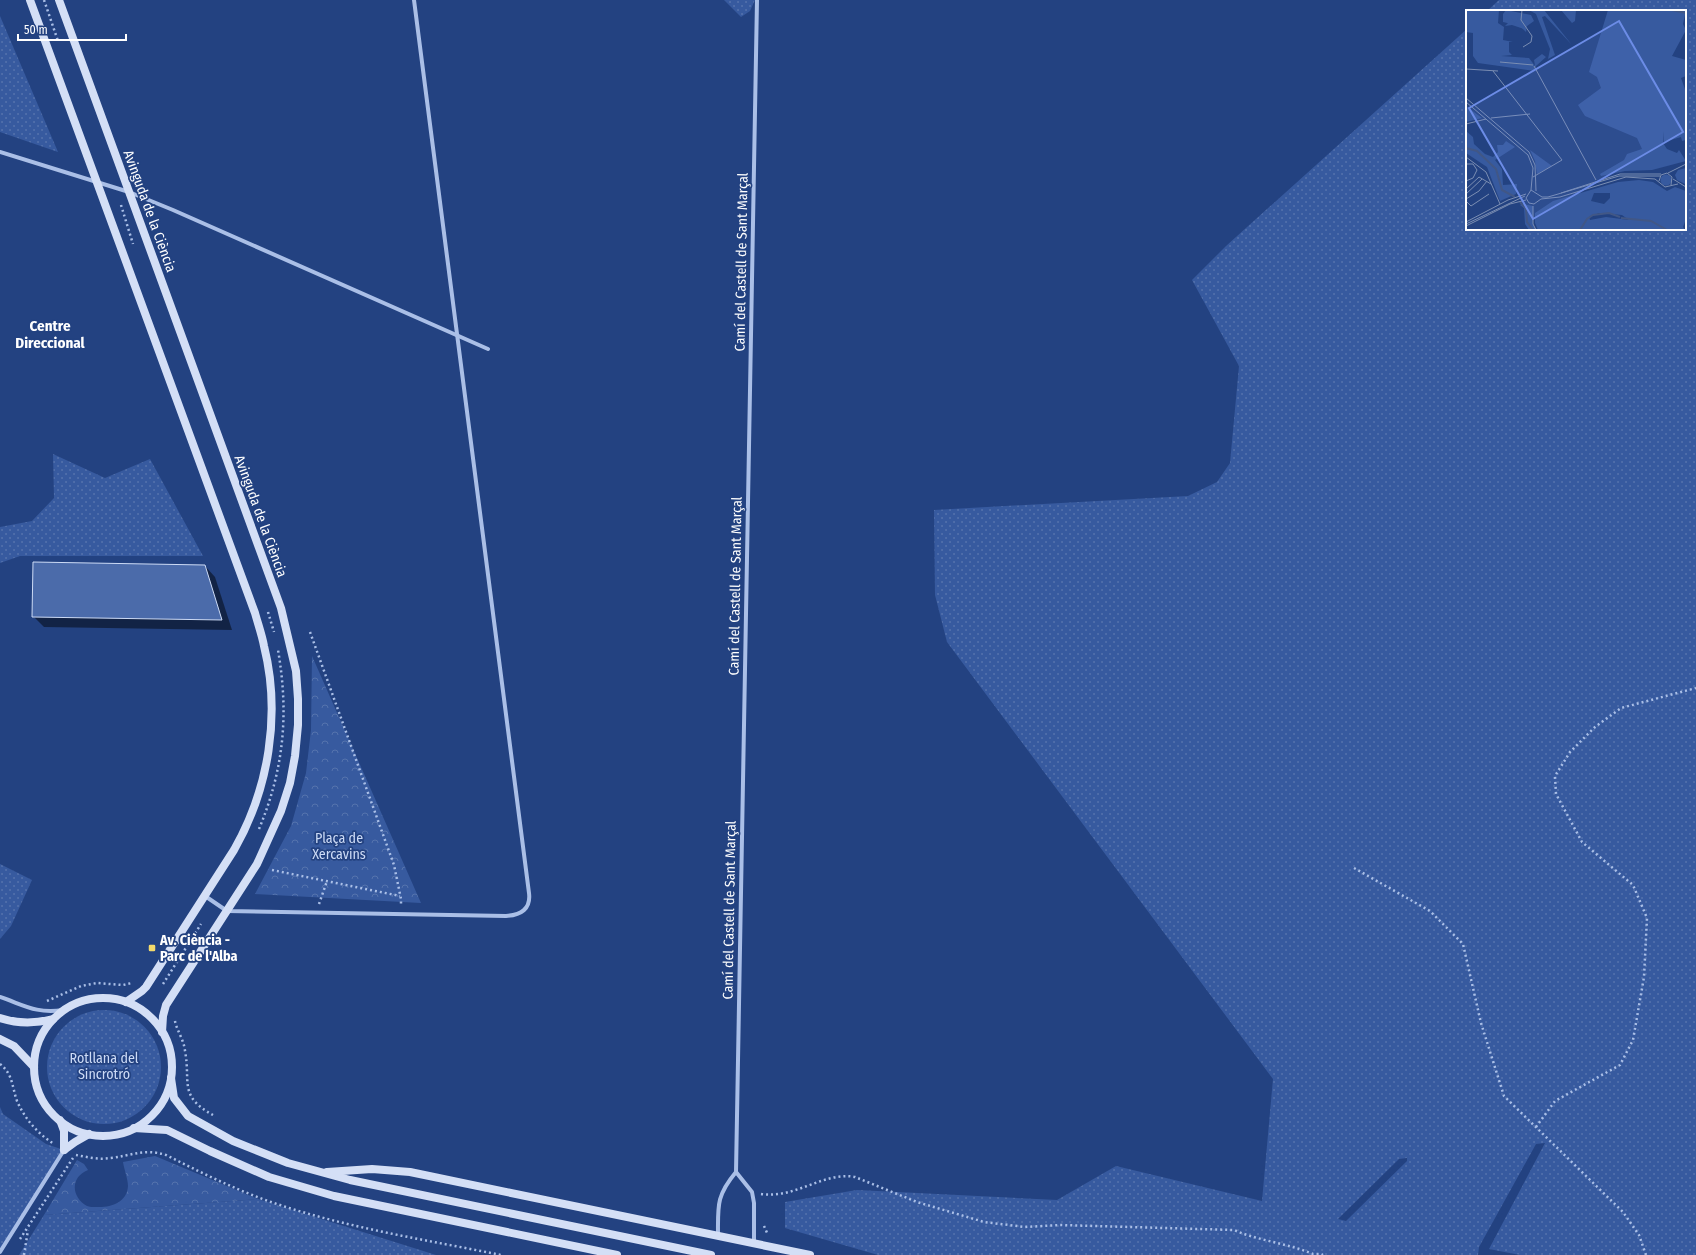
<svg xmlns="http://www.w3.org/2000/svg" width="1696" height="1255" font-family="'Fira Sans Condensed',sans-serif">
  <style>
    .grass { fill: url(#grass-dots); fill-rule: evenodd }
    .park { fill: url(#park-crowns) }
    .shadow { fill: #0007 }
    .building { fill: #4b6baa; stroke: #cddbf6 }
    .lines { fill: none; stroke-linecap: round; stroke-linejoin: round }
    .path { stroke: #aabfe7; stroke-width: 2.5; stroke-dasharray: 2 3; stroke-linecap: butt }
    .street { stroke: #aabfe7; stroke-width: 4 }
    .secondary { stroke: #d4dff6; stroke-width: 8 }
    .poi-dot { fill: #f3da6c; stroke: #234281; stroke-width: 1.5 }
    .labels { text-anchor: middle; stroke-width: 3.5; stroke-linejoin: round; paint-order: stroke }
    .street-label { font-size: 14px; fill: #fff; stroke: #234281 }
    .park-label { font-size: 14px; fill: #cddbf6; stroke: #234281 }
    .poi-label { font-size: 14px; font-weight: bold; fill: #fff; stroke: #234281; text-anchor: start }
    .neighbourhood-label { font-size: 15px; font-weight: bold; fill: #fff; stroke: #234281 }
    .inset-river { fill: none; stroke: #415786; stroke-width: 2 }
    .inset-road { fill: none; stroke: #7b8eb3; stroke-width: 1 }
    .view { fill: #6c8ce6; fill-opacity: 0.15; stroke: #6c8ce6; stroke-width: 2 }
    .inset-edge { fill: none; stroke: #fff; stroke-width: 2 }
  </style>
  <defs>
    <pattern id="grass-dots" width="8" height="8" patternUnits="userSpaceOnUse"><rect width="8" height="8" fill="#375a9f"/><path d="M2 2h.1M6 6h.1" fill="none" stroke="#5573ad" stroke-width="1.8" stroke-linecap="round"/></pattern>
    <pattern id="park-crowns" width="20" height="18" patternUnits="userSpaceOnUse"><rect width="20" height="18" fill="#375a9f"/><path d="M2 6a3 3 0 1 1 6 0M12 15a3 3 0 1 1 6 0" fill="none" stroke="#5573ad"/></pattern>
  </defs>
  <rect width="100%" height="100%" fill="#234281"/>
  <g class="grass">
    <path d="M 724,0 L 755,0 L 750,11 L 741,17 Z"/>
    <path d="M 1499,0 L 1696,0 L 1696,1255 L 1520,1255 L 1489,1249 L 1545,1143 L 1536,1144 L 1479,1247 L 1478,1255 L 878,1255 L 785,1228 L 785,1202 L 857,1190 L 1057,1200 L 1116,1166 L 1262,1201 L 1273,1079 L 947,642 L 935,595 L 934,510 L 1188,496 L 1217,482 L 1230,463 L 1239,366 L 1192,280 L 1226,246 L 1467,29 L 1467,229 L 1685,229 L 1685,11 L 1487,11 ZM 1407,1158 L 1407,1161 L 1346,1221 L 1338,1219 L 1399,1159 Z"/>
    <path d="M 0,16 L 58,152 L 0,132 Z"/>
    <path d="M 53,454 L 105,478 L 150,459 L 203,556 L 20,556 L 0,563 L 0,527 L 32,521 L 54,498 Z"/>
    <path d="M 0,864 L 32,880 L 11,926 L 0,939 Z"/>
    <circle cx="104" cy="1067" r="57"/>
    <path d="M 0,1107 L 3,1114 L 46,1144 L 64,1150 L 0,1252 Z"/>
    <path d="M 258,1199 L 436,1255 L 19,1255 L 44,1215 Z"/>
  </g>
  <g class="park">
    <path d="M 312,656 L 421,903 L 255,894 L 291,826 L 306,773 L 311,730 Z"/>
    <path d="M 155,1156 L 258,1199 L 44,1215 L 77,1160 L 84,1164 L 88,1170 C 70,1177 71,1197 87,1206 C 89,1207 93,1207 96,1207 C 110,1208 127,1203 128,1186 C 128,1179 124,1169 123,1162 Z"/>
  </g>
  <path class="shadow" d="M 205,566 L 215,577 L 232,630 L 44,627 L 33,616 Z"/>
  <path class="building" d="M 33,562 L 205,565 L 222,620 L 32,617 Z"/>
  <g class="lines">
    <g class="path">
      <path d="M 44,0 L 58,41"/>
      <path d="M 121,205 L 133,244"/>
      <path d="M 268,612 L 274,632"/>
      <path d="M 310,632 L 394,865 L 401,899 L 401,906"/>
      <path d="M 259,829 C 284,769 289,714 278,650"/>
      <path d="M 1354,868 L 1430,911 L 1463,944 L 1481,1023 L 1504,1096 L 1623,1212 L 1639,1235 L 1646,1255"/>
      <path d="M 272,870 L 400,896"/>
      <path d="M 319,904 L 327,881"/>
      <path d="M 163,984 L 201,924"/>
      <path d="M 47,1001 L 81,986 L 97,983 L 123,985 L 132,983"/>
      <path d="M 175,1021 C 177,1031 184,1040 185,1051 C 191,1082 178,1096 213,1115"/>
      <path d="M 0,1064 C 13,1074 12,1087 17,1101 C 25,1119 37,1133 54,1144"/>
      <path d="M 1536,1127 L 1555,1101 L 1620,1065 L 1633,1040 L 1644,977 L 1647,918 L 1633,885 L 1582,842 L 1556,794 L 1555,776 L 1570,752 L 1595,727 L 1621,708 L 1696,688"/>
      <path d="M 76,1155 C 87,1157 99,1160 110,1158 C 131,1156 144,1148 166,1155 C 202,1173 238,1191 277,1204 C 348,1228 427,1240 501,1255"/>
      <path d="M 761,1194 C 796,1199 824,1171 855,1177 L 917,1202 L 984,1222 L 1025,1227 L 1060,1225 L 1234,1230 C 1259,1241 1287,1243 1313,1254 L 1321,1254 L 1323,1255"/>
      <path d="M 764,1226 L 768,1235"/>
      <path d="M 20,1239 L 73,1158"/>
      <path d="M 24,1255 L 28,1230"/>
    </g>
    <g class="street">
      <path d="M 0,152 L 129,192 L 173,210 L 488,349"/>
      <path d="M 205,896 L 227,911 L 506,916 C 521,915 531,909 529,893 L 414,0"/>
      <path d="M 0,997 C 24,1005 36,1014 63,1010"/>
      <path d="M 736,1172 L 752,1192 L 754,1203 L 754,1243"/>
      <path d="M 718,1236 C 718,1206 716,1196 736,1172 L 757,0"/>
      <path d="M 0,1252 L 64,1150"/>
    </g>
    <g class="secondary">
      <path d="M 30,0 L 255,613 C 258,624 262,635 264,646 C 281,714 269,789 234,850 L 146,987 L 142,991 L 126,1002"/>
      <path d="M 59,0 L 281,608 L 296,671 L 298,699 L 298,725 L 295,756 L 290,783 L 281,811 L 257,864 L 166,1005 L 163,1016 L 162,1032"/>
      <circle cx="103" cy="1067" r="69"/>
      <path d="M 0,1018 C 18,1024 34,1024 53,1019"/>
      <path d="M 0,1039 L 14,1046 L 34,1067"/>
      <path d="M 171,1078 L 174,1098 L 188,1116 L 233,1141 L 288,1163 L 350,1180 L 711,1255"/>
      <path d="M 60,1120 L 64,1131 L 64,1150"/>
      <path d="M 134,1128 L 167,1130 L 210,1151 L 269,1177 L 334,1196 L 617,1255"/>
      <path d="M 64,1150 L 75,1142 L 89,1134"/>
      <path d="M 327,1172 L 372,1169 L 410,1172 L 810,1255"/>
    </g>
  </g>
  <rect class="poi-dot" x="148" y="944" width="8" height="8" rx="2"/>
  <g class="labels">
    <g class="street-label">
      <text transform="translate(150 211) rotate(70)" y="5">Avinguda de la Ciència</text>
      <text transform="translate(741 262) rotate(-89)" y="5">Camí del Castell de Sant Marçal</text>
      <text transform="translate(261 516) rotate(70)" y="5">Avinguda de la Ciència</text>
      <text transform="translate(735 586) rotate(-89)" y="5">Camí del Castell de Sant Marçal</text>
      <text transform="translate(729 910) rotate(-89)" y="5">Camí del Castell de Sant Marçal</text>
    </g>
    <g class="park-label">
      <text x="339" y="843">Plaça de<tspan x="339" dy="16">Xercavins</tspan></text>
      <text x="104" y="1063">Rotllana del<tspan x="104" dy="16">Sincrotró</tspan></text>
    </g>
    <g class="poi-label">
      <text x="160" y="945">Av. Ciència -<tspan x="160" dy="16">Parc de l'Alba</tspan></text>
    </g>
    <g class="neighbourhood-label">
      <text x="50" y="331">Centre<tspan x="50" dy="17">Direccional</tspan></text>
    </g>
  </g>
  <g transform="translate(1466 10)">
    <rect width="220" height="220" fill="#234281"/>
    <path d="M 0,0 L 33,0 L 32,13 L 38,17 L 37,30 L 47,32 L 43,32 L 43,42 L 46,45 L 35,46 L 63,48 L 69,56 L 68,50 L 76,44 L 80,47 L 70,56 L 69,61 L 12,53 L 7,46 L 7,23 L 0,22 ZM 40,0 L 65,5 L 68,11 L 61,16 L 60,22 L 54,16 L 37,12 L 37,4 ZM 63,0 L 78,0 L 106,35 L 79,6 L 76,7 L 89,45 L 82,49 L 84,39 L 70,4 ZM 95,0 L 110,0 L 109,11 L 106,13 ZM 142,0 L 220,0 L 217,14 L 220,20 L 206,46 L 220,50 L 220,66 L 215,68 L 220,82 L 220,130 L 216,131 L 215,127 L 198,132 L 197,121 L 197,133 L 201,139 L 211,143 L 213,140 L 220,151 L 186,160 L 159,161 L 135,166 L 134,164 L 158,150 L 161,144 L 176,139 L 171,128 L 119,106 L 112,95 L 135,78 L 131,67 L 123,62 ZM 0,96 L 1,97 L 16,108 L 0,112 ZM 0,121 L 7,127 L 8,134 L 19,144 L 27,147 L 32,142 L 31,135 L 37,135 L 40,131 L 49,137 L 29,150 L 36,159 L 37,175 L 51,174 L 50,184 L 34,191 L 21,157 L 0,143 ZM 220,158 L 220,171 L 219,174 L 211,170 L 209,165 L 212,160 ZM194.5 170a5.5 5.5 0 1 1 11 0a5.5 5.5 0 1 1-11 0ZM 173,170 L 187,172 L 201,181 L 209,177 L 220,181 L 220,209 L 217,217 L 219,220 L 72,220 L 69,213 L 69,203 L 87,191 L 152,172 ZM 144,183 L 144,188 L 138,194 L 125,191 L 128,183 ZM 133,203 L 156,205 L 163,210 L 140,207 L 124,210 L 123,207 ZM 57,194 L 67,196 L 67,214 L 70,220 L 63,220 L 59,214 L 58,198 L 54,195 Z" fill="#375a9f" fill-rule="evenodd"/>
    <path d="M 41,6 L 45,6 L 48,14 L 54,6 L 54,14 L 58,19 L 46,15 L 39,16 L 45,10 Z" fill="#375a9f"/>
    <path d="M 64,140 L 86,156 L 71,164 L 69,151 Z" fill="#375a9f"/>
    <path class="inset-river" d="M 206,0 L 220,3M 0,138 L 11,141 L 30,159 L 36,180 L 49,187M 54,192 L 60,199 L 61,212 L 67,220M 155,208 L 185,211 L 201,220M 114,220 L 121,209 L 127,205 L 143,203 L 154,207"/>
    <path class="inset-road" d="M 56,0 L 55,10 L 66,26 L 65,32 L 57,37M 34,52 L 67,55M 68,56 L 130,170M 0,59 L 32,61M 27,61 L 96,150 L 67,167M 0,88 L 63,142 L 69,155 L 70,181M 0,92 L 62,145 L 67,158 L 65,180M 25,108 L 64,104M 0,114 L 20,109M 0,147 L 20,162 L 34,194M 0,154 L 7,154 L 11,160 L 7,168 L 0,171M 202,163 L 220,154M 194,166 L 153,166 L 82,187 L 76,187 L 65,180 L 60,188 L 63,193 L 68,194 L 75,189 L 94,187 L 160,167 L 189,169 L 199,177 L 212,174M 207,169 L 220,177M 193,171 L 195,165 L 201,163 L 206,167 L 205,175M 0,179 L 13,167 L 25,174M 95,183 L 154,164 L 195,164M 0,184 L 16,169M 0,189 L 13,181 L 21,171M 0,191 L 5,196 L 23,184M 67,196 L 67,214 L 70,220M 0,212 L 42,190 L 60,184M 0,214 L 59,186M 0,216 L 44,194 L 60,190"/>
    <path class="view" d="M 153,11 L 217,122 L 67,209 L 3,98 Z"/>
    <rect width="220" height="220" class="inset-edge"/>
  </g>
  <path d="M18 34v6h108v-6" fill="none" stroke="#ffffff" stroke-width="2"/>
  <text x="24" y="34" font-size="12" fill="#ffffff" stroke="#234281" stroke-width="3" paint-order="stroke">50 m</text>
</svg>
